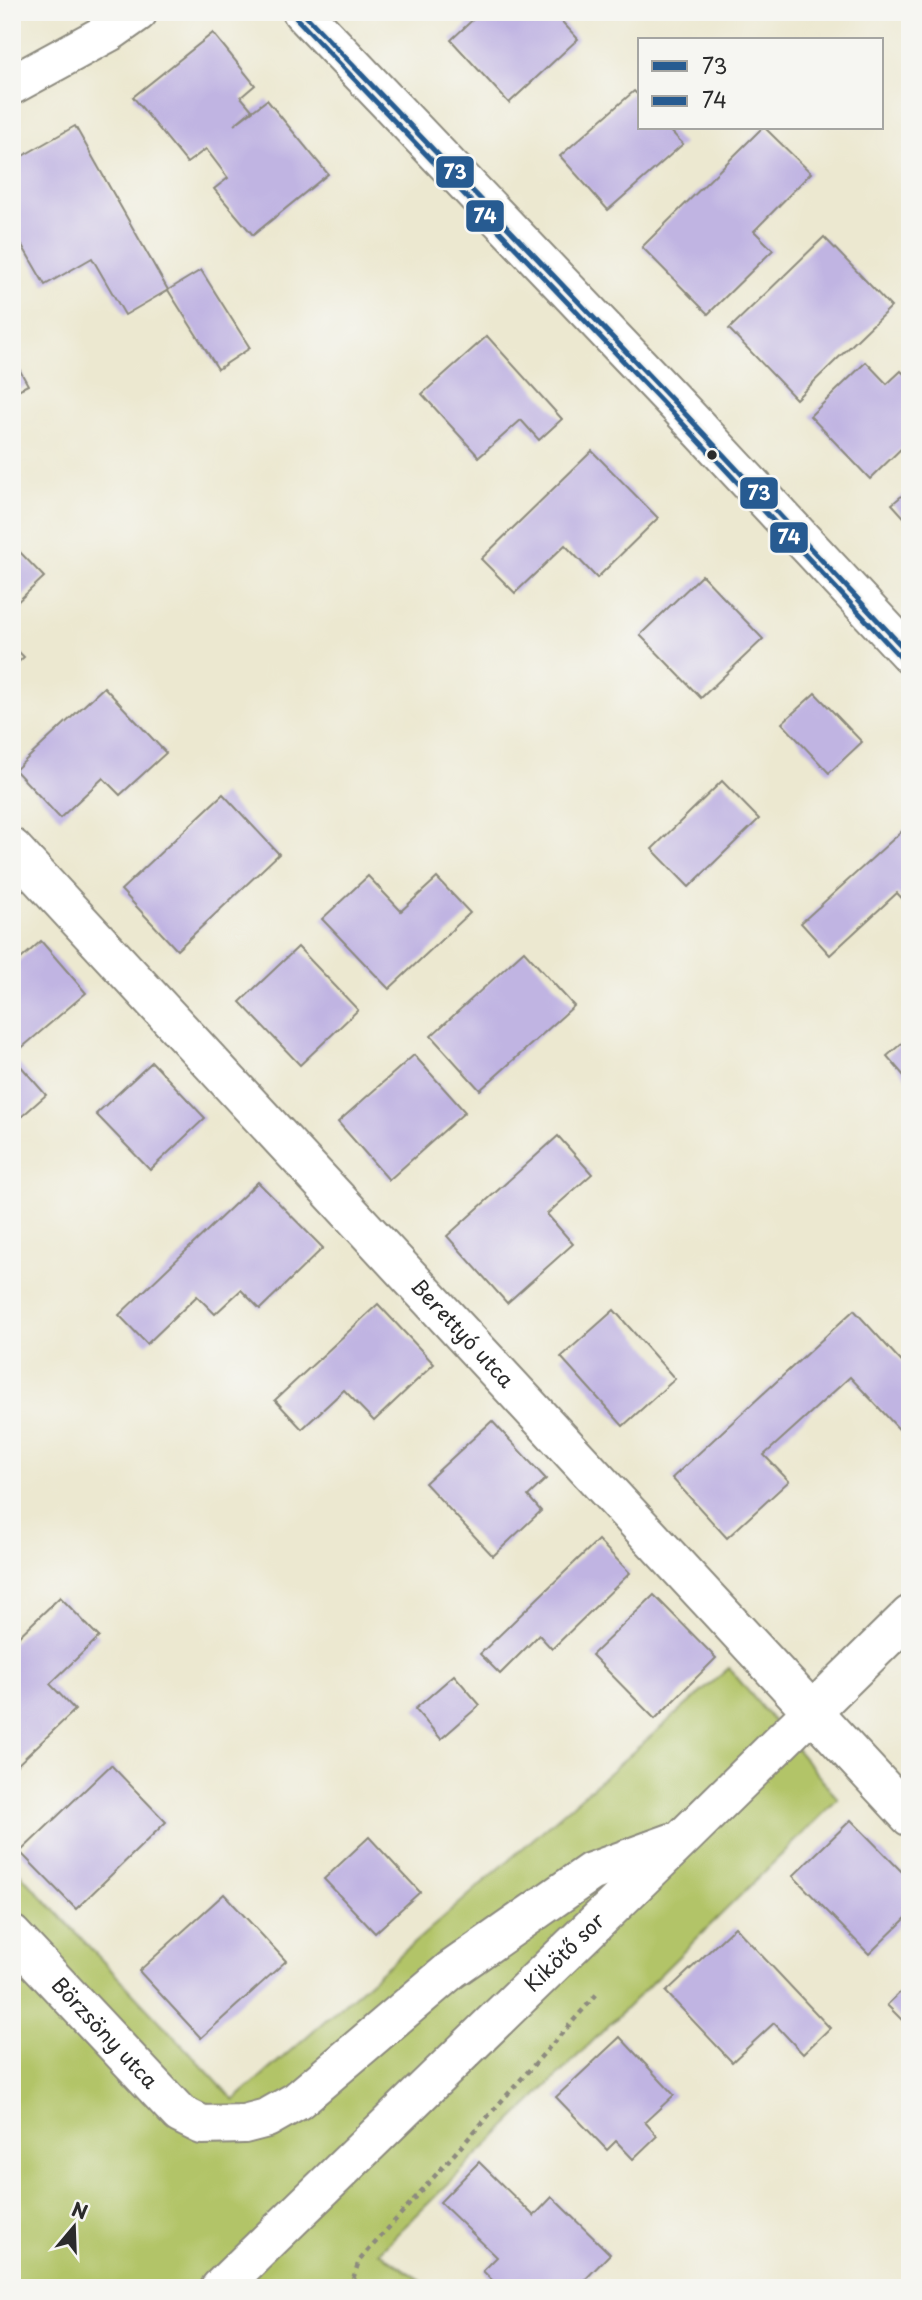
<svg xmlns="http://www.w3.org/2000/svg" width="922" height="2300" font-family="'Playpen Sans',sans-serif">
  <style>
    .green { fill: #b2c467; stroke: #6e7849; stroke-width: 2 }
    .building { fill: #c0b4e2 }
    .lines { fill: none; stroke-linecap: round; stroke-linejoin: round }
    .street-casing { stroke: #8c8a7e; stroke-width: 42 }
    .secondary-casing { stroke: #8c8a7e; stroke-width: 42 }
    .path { stroke: #8c8a7e; stroke-width: 4.5; stroke-dasharray: 5 5; stroke-linecap: butt }
    .street { stroke: #fff; stroke-width: 38 }
    .secondary { stroke: #fff; stroke-width: 38 }
    .bus-1-casing { stroke: #f6f6f2; stroke-width: 10 }
    .bus-2-casing { stroke: #f6f6f2; stroke-width: 10 }
    .bus-1 { stroke: #275b91; stroke-width: 5 }
    .bus-2 { stroke: #275b91; stroke-width: 5 }
    .bus-dot { fill: #2b2b2b; stroke: #f6f6f2; stroke-width: 2.5 }
    .labels { text-anchor: middle; stroke-width: 5; stroke-linejoin: round; paint-order: stroke }
    .street-label { font-size: 21px; fill: #2b2b2b; stroke: #f6f6f2 }
    .line-badge { stroke: #f6f6f2; stroke-width: 2.5 }
    .badge-label { font-size: 19px; text-anchor: middle; font-weight: bold; fill: #fff }
  </style>
  <rect width="100%" height="100%" fill="#f6f6f2"/>
  <filter id="ink" filterUnits="userSpaceOnUse"><feTurbulence type="fractalNoise" baseFrequency=".0143" numOctaves="2"/><feDisplacementMap in="SourceGraphic" scale="14" xChannelSelector="R" yChannelSelector="G"/><feConvolveMatrix kernelMatrix="1 2 1 2 8 2 1 2 1" color-interpolation-filters="sRGB"/></filter>
  <filter id="wash" filterUnits="userSpaceOnUse"><feTurbulence type="fractalNoise" baseFrequency=".00686" numOctaves="4" result="noise"/><feDisplacementMap in="SourceGraphic" scale="28" xChannelSelector="R" yChannelSelector="G"/><feGaussianBlur stdDeviation="1.57" result="paint"/><feColorMatrix in="noise" values="0 0 0 0 0 0 0 0 0 0 0 0 0 0 0 0 0 1.4 0 .05"/><feComposite in="paint" operator="in"/></filter>
  <g filter="url(#wash)">
    <rect width="100%" height="100%" fill="#ece8d0"/>
    <path class="green" d="M 729,1668 L 838,1799 L 379,2252 L 431,2288 L 12,2288 L 12,1865 L 234,2100 Z"/>
    <g id="blocks">
      <g class="building">
        <path d="M 481,12 L 553,12 L 578,39 L 509,103 L 451,40 Z"/>
        <path d="M 213,33 L 255,85 L 241,97 L 252,110 L 234,125 L 267,100 L 328,174 L 253,235 L 214,189 L 228,178 L 206,149 L 187,163 L 133,97 Z"/>
        <path d="M 634,91 L 640,97 L 640,128 L 668,128 L 683,144 L 608,210 L 560,156 Z"/>
        <path d="M 75,126 L 168,290 L 125,315 L 92,258 L 45,285 L 12,228 L 12,162 Z"/>
        <path d="M 762,128 L 765,128 L 811,173 L 754,231 L 773,250 L 708,314 L 642,247 Z"/>
        <path d="M 824,237 L 891,307 L 796,399 L 729,329 Z"/>
        <path d="M 201,270 L 250,348 L 218,369 L 168,290 Z"/>
        <path d="M 487,336 L 562,419 L 539,440 L 521,420 L 479,457 L 422,394 Z"/>
        <path d="M 12,356 L 28,385 L 12,393 Z"/>
        <path d="M 866,362 L 887,384 L 901,371 L 910,380 L 910,440 L 870,479 L 810,416 Z"/>
        <path d="M 592,451 L 658,518 L 597,578 L 565,545 L 515,593 L 481,559 Z"/>
        <path d="M 910,489 L 910,524 L 892,504 Z"/>
        <path d="M 17,549 L 44,577 L 12,607 L 12,553 Z"/>
        <path d="M 702,575 L 763,639 L 701,698 L 640,635 Z"/>
        <path d="M 12,645 L 24,657 L 12,668 Z"/>
        <path d="M 104,687 L 166,753 L 120,795 L 103,778 L 60,818 L 15,770 Z"/>
        <path d="M 815,693 L 862,742 L 829,773 L 782,723 Z"/>
        <path d="M 722,781 L 759,819 L 689,887 L 652,849 Z"/>
        <path d="M 223,794 L 279,854 L 177,950 L 121,890 Z"/>
        <path d="M 910,824 L 910,907 L 897,893 L 830,955 L 801,923 Z"/>
        <path d="M 368,876 L 401,911 L 437,878 L 470,913 L 389,989 L 322,919 Z"/>
        <path d="M 41,941 L 86,993 L 12,1056 L 46,1095 L 12,1125 L 12,967 Z"/>
        <path d="M 298,947 L 358,1010 L 300,1065 L 240,1002 Z"/>
        <path d="M 524,951 L 574,1006 L 480,1090 L 431,1036 Z"/>
        <path d="M 910,1036 L 910,1083 L 887,1056 Z"/>
        <path d="M 414,1055 L 465,1112 L 389,1180 L 338,1122 Z"/>
        <path d="M 152,1062 L 205,1118 L 150,1170 L 96,1114 Z"/>
        <path d="M 558,1136 L 592,1174 L 547,1214 L 573,1244 L 507,1303 L 447,1236 Z"/>
        <path d="M 258,1182 L 323,1248 L 260,1309 L 241,1290 L 215,1314 L 197,1296 L 147,1344 L 119,1315 Z"/>
        <path d="M 378,1304 L 434,1364 L 374,1421 L 344,1390 L 302,1429 L 275,1400 Z"/>
        <path d="M 614,1310 L 675,1379 L 623,1426 L 561,1357 Z"/>
        <path d="M 854,1310 L 910,1371 L 910,1441 L 850,1377 L 764,1455 L 789,1481 L 727,1538 L 672,1478 Z"/>
        <path d="M 492,1421 L 546,1479 L 528,1496 L 541,1511 L 493,1556 L 425,1483 Z"/>
        <path d="M 598,1540 L 630,1573 L 552,1649 L 539,1635 L 500,1674 L 480,1654 Z"/>
        <path d="M 654,1595 L 716,1658 L 655,1719 L 592,1655 Z"/>
        <path d="M 60,1597 L 99,1637 L 50,1684 L 75,1710 L 12,1770 L 12,1643 Z"/>
        <path d="M 454,1675 L 480,1705 L 441,1739 L 415,1709 Z"/>
        <path d="M 111,1765 L 166,1822 L 76,1909 L 20,1852 Z"/>
        <path d="M 851,1820 L 910,1880 L 910,1914 L 869,1954 L 793,1876 Z"/>
        <path d="M 369,1837 L 420,1892 L 375,1933 L 324,1879 Z"/>
        <path d="M 224,1894 L 286,1961 L 201,2038 L 139,1971 Z"/>
        <path d="M 735,1927 L 830,2028 L 803,2054 L 774,2023 L 732,2062 L 666,1992 Z"/>
        <path d="M 910,1983 L 910,2028 L 887,2005 Z"/>
        <path d="M 620,2037 L 674,2095 L 645,2122 L 657,2136 L 633,2159 L 616,2141 L 607,2150 L 556,2097 Z"/>
        <path d="M 479,2162 L 534,2216 L 552,2197 L 610,2254 L 577,2288 L 500,2288 L 483,2271 L 497,2257 L 440,2202 Z"/>
      </g>
    </g>
  </g>
  <g filter="url(#ink)">
    <use href="#blocks" fill-opacity="0" stroke="#8c8a7e" stroke-width="2"/>
    <g class="lines">
      <defs>
        <g id="street">
          <path d="M 12,85 L 111,31 L 138,12"/>
          <path id="s1" d="M 12,848 L 910,1817"/>
          <path id="s2" d="M 12,1935 L 180,2114 L 202,2125 L 244,2124 L 267,2118 L 297,2101 L 451,1970 L 591,1872 L 671,1843"/>
          <path id="s3" d="M 220,2288 L 683,1838 L 910,1615"/>
        </g>
        <path id="secondary" d="M 302,12 L 677,405 L 910,655"/>
      </defs>
      <use href="#street" class="street-casing"/>
      <use href="#secondary" class="secondary-casing"/>
      <path class="path" d="M 350,2288 L 359,2261 L 597,1994"/>
      <use href="#street" class="street"/>
      <use href="#secondary" class="secondary"/>
      <defs>
        <path id="bus-1" d="M 302,12 L 677,405 L 910,655"/>
        <path id="bus-2" d="M 296,18 L 671,411 L 904,661"/>
      </defs>
      <use href="#bus-1" class="bus-1-casing"/>
      <use href="#bus-2" class="bus-2-casing"/>
      <use href="#bus-1" class="bus-1"/>
      <use href="#bus-2" class="bus-2"/>
    </g>
  </g>
  <circle class="bus-dot" cx="712" cy="455" r="6"/>
  <g class="labels">
    <g class="street-label">
      <text dy="7" stroke="none"><textPath href="#s1" startOffset="662">Berettyó utca</textPath></text>
      <text dy="7" stroke="none"><textPath href="#s3" startOffset="481">Kikötő sor</textPath></text>
      <text dy="7" stroke="none"><textPath href="#s2" startOffset="135">Börzsöny utca</textPath></text>
    </g>
  </g>
  <g class="line-badge">
    <rect x="435" y="155" width="40" height="34" rx="7" fill="#275b91"/>
    <rect x="465" y="199" width="40" height="34" rx="7" fill="#275b91"/>
    <rect x="739" y="476" width="40" height="34" rx="7" fill="#275b91"/>
    <rect x="769" y="521" width="40" height="33" rx="7" fill="#275b91"/>
  </g>
  <g class="badge-label">
    <text x="455" y="179">73</text>
    <text x="485" y="223">74</text>
    <text x="759" y="500">73</text>
    <text x="789" y="544">74</text>
  </g>
  <rect width="922" height="2300" fill="none" stroke="#f6f6f2" stroke-width="42"/>
  <rect x="638" y="38" width="245" height="91" fill="#f6f6f2" stroke="#a5a5a2" stroke-width="2"/>
  <rect x="652" y="61" width="35" height="10" fill="#275b91" stroke="#a5a5a2" stroke-width="2"/>
  <text x="702" y="74" font-size="21" fill="#2b2b2b">73</text>
  <rect x="652" y="96" width="35" height="10" fill="#275b91" stroke="#a5a5a2" stroke-width="2"/>
  <text x="702" y="108" font-size="21" fill="#2b2b2b">74</text>
  <g transform="translate(74 2227) rotate(19)" stroke="#f6f6f2" stroke-width="5" paint-order="stroke">
  <path d="M0-5L12 26L0 18L-12 26Z" fill="#2b2b2b"/>
  <text y="-10" font-size="19" font-weight="bold" text-anchor="middle" fill="#2b2b2b">N</text>
  </g>
</svg>
